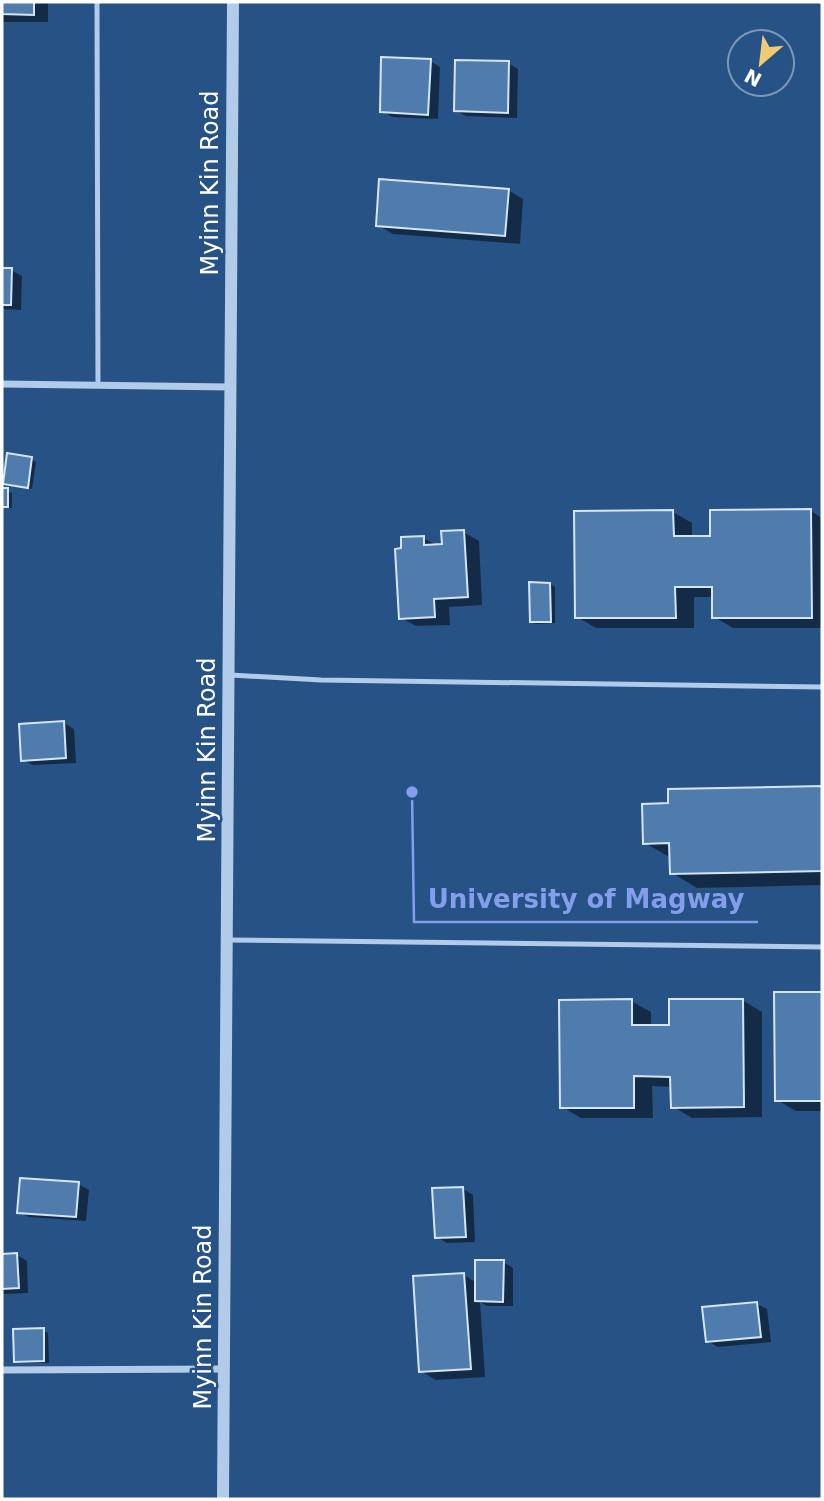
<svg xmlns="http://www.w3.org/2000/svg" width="824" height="1501" font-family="'DejaVu Sans',sans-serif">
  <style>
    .shadow { fill: #0007 }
    .building { fill: #4f7cad; stroke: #d4e5f6; stroke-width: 2 }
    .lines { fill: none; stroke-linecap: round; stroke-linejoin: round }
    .service { stroke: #b1cbe8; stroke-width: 5 }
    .minor { stroke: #b1cbe8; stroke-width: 7 }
    .tertiary { stroke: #b1cbe8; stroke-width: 12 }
    .labels { text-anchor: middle; stroke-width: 5; stroke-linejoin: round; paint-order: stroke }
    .street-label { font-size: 24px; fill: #fff; stroke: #265285 }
    .leader { fill: none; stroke: #839eea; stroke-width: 2.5 }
    .callout-dot { fill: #839eea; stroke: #265285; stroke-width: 2.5 }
    .callout-label { font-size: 26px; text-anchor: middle; font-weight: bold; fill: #839eea; stroke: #265285; stroke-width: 5; stroke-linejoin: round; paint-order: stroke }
  </style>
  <rect width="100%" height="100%" fill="#265285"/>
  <g class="shadow">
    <rect x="2" y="2" width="46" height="20"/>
    <path d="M 430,61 L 440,67 L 438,119 L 392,117 L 382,111 Z"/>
    <path d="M 508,63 L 518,69 L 517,118 L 466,116 L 455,110 Z"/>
    <path d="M 508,190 L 523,199 L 520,244 L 393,234 L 378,225 Z"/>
    <path d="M 2,270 L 11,270 L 22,276 L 21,310 L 2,309 Z"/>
    <path d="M 31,459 L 36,462 L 32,489 L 5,483 Z"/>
    <path d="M 2,490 L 12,493 L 12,508 L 2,508 Z"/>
    <path d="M 811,511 L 822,518 L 822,628 L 733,628 L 714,617 L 714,597 L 694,597 L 694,628 L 596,628 L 577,617 L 673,512 L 692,523 L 692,537 L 712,537 Z"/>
    <path d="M 463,532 L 479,541 L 482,605 L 449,607 L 450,625 L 416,626 L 401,618 L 423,538 L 438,546 Z"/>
    <path d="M 550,584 L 555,587 L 555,623 L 536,624 L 531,621 Z"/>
    <path d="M 64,723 L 74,729 L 76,763 L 33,765 L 23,760 Z"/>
    <path d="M 822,787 L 822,885 L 697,888 L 672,873 L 671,858 L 645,843 L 670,805 L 670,791 Z"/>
    <path d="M 776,994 L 822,994 L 822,1111 L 796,1111 L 777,1100 Z"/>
    <path d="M 742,1000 L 762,1012 L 762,1117 L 692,1118 L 672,1106 L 672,1087 L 652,1086 L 653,1118 L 581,1118 L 562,1107 L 631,1001 L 651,1012 L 651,1027 L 670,1027 Z"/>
    <path d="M 78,1184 L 89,1190 L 86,1221 L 29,1217 L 19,1212 Z"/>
    <path d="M 463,1189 L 473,1195 L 475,1242 L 447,1243 L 437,1237 Z"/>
    <path d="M 17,1255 L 27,1261 L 28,1293 L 2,1294 L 2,1256 Z"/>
    <path d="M 503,1262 L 513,1268 L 513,1306 L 487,1306 L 480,1302 L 485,1377 L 436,1380 L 421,1371 L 464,1275 L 477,1283 Z"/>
    <path d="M 757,1304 L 767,1309 L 771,1342 L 718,1347 L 707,1341 Z"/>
    <path d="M 43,1330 L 48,1333 L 49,1363 L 20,1363 L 15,1361 Z"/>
  </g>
  <g class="building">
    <path d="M 2,2 L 34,2 L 34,15 L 2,14 Z"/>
    <path d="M 381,57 L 431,59 L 428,115 L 380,112 Z"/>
    <path d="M 455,60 L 509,61 L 508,113 L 454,111 Z"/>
    <path d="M 379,179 L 509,189 L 505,236 L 376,226 Z"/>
    <path d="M 2,268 L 12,268 L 11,305 L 2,305 Z"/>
    <path d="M 7,453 L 32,457 L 28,488 L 3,484 Z"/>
    <rect x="2" y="488" width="6" height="19"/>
    <path d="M 811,509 L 812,618 L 712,618 L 712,587 L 675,587 L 676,618 L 575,618 L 574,511 L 673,510 L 674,536 L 710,536 L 710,510 Z"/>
    <path d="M 464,530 L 468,597 L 434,599 L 435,617 L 399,619 L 395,549 L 401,548 L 401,537 L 424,536 L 424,545 L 442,544 L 441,531 Z"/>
    <path d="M 529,582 L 550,583 L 551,622 L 530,622 Z"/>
    <path d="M 64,721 L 66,758 L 21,761 L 19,724 Z"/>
    <path d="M 822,786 L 822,871 L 670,874 L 669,843 L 643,844 L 642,804 L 668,803 L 668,789 Z"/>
    <path d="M 774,992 L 822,992 L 822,1101 L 775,1101 Z"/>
    <path d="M 632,999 L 632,1025 L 669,1025 L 669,999 L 743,999 L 744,1107 L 671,1108 L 670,1077 L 634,1076 L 634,1108 L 560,1108 L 559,1000 Z"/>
    <path d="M 20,1178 L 79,1182 L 76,1217 L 17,1213 Z"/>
    <path d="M 463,1187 L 466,1237 L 435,1238 L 432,1188 Z"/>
    <path d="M 17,1253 L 19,1288 L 2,1289 L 2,1254 Z"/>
    <path d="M 475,1260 L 504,1260 L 503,1302 L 475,1301 Z"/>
    <path d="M 464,1273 L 471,1369 L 419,1372 L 413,1276 Z"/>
    <path d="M 757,1302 L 761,1337 L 706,1342 L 702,1307 Z"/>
    <path d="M 44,1328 L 44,1361 L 14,1362 L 13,1329 Z"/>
  </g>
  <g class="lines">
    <g class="service">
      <path d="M 97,2 L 98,385"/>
      <path d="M 231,675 L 321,680 L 822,687"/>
      <path d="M 227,940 L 822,947"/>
    </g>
    <g class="minor">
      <path d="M 2,384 L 230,387"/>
      <path d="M 2,1370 L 224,1369"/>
    </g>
    <path class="tertiary" d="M 223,1499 L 233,2"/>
  </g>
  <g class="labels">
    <g class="street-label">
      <text transform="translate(210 183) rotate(-90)" y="8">Myinn Kin Road</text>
      <text transform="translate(207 750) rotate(-90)" y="8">Myinn Kin Road</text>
      <text transform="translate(203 1317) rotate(-90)" y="8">Myinn Kin Road</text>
    </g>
  </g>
  <path class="leader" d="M412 792L414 922H758"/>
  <circle class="callout-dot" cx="412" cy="792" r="7"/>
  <g class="callout-label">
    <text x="586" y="908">University of Magway</text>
  </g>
  <rect width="824" height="1501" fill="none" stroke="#ffffff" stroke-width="7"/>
  <g transform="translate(761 63) rotate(208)"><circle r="33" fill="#265285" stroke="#7d97b6" stroke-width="2"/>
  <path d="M0-5L12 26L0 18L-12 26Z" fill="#f1ca76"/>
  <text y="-10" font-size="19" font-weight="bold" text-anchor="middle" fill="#ffffff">N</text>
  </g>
</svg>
